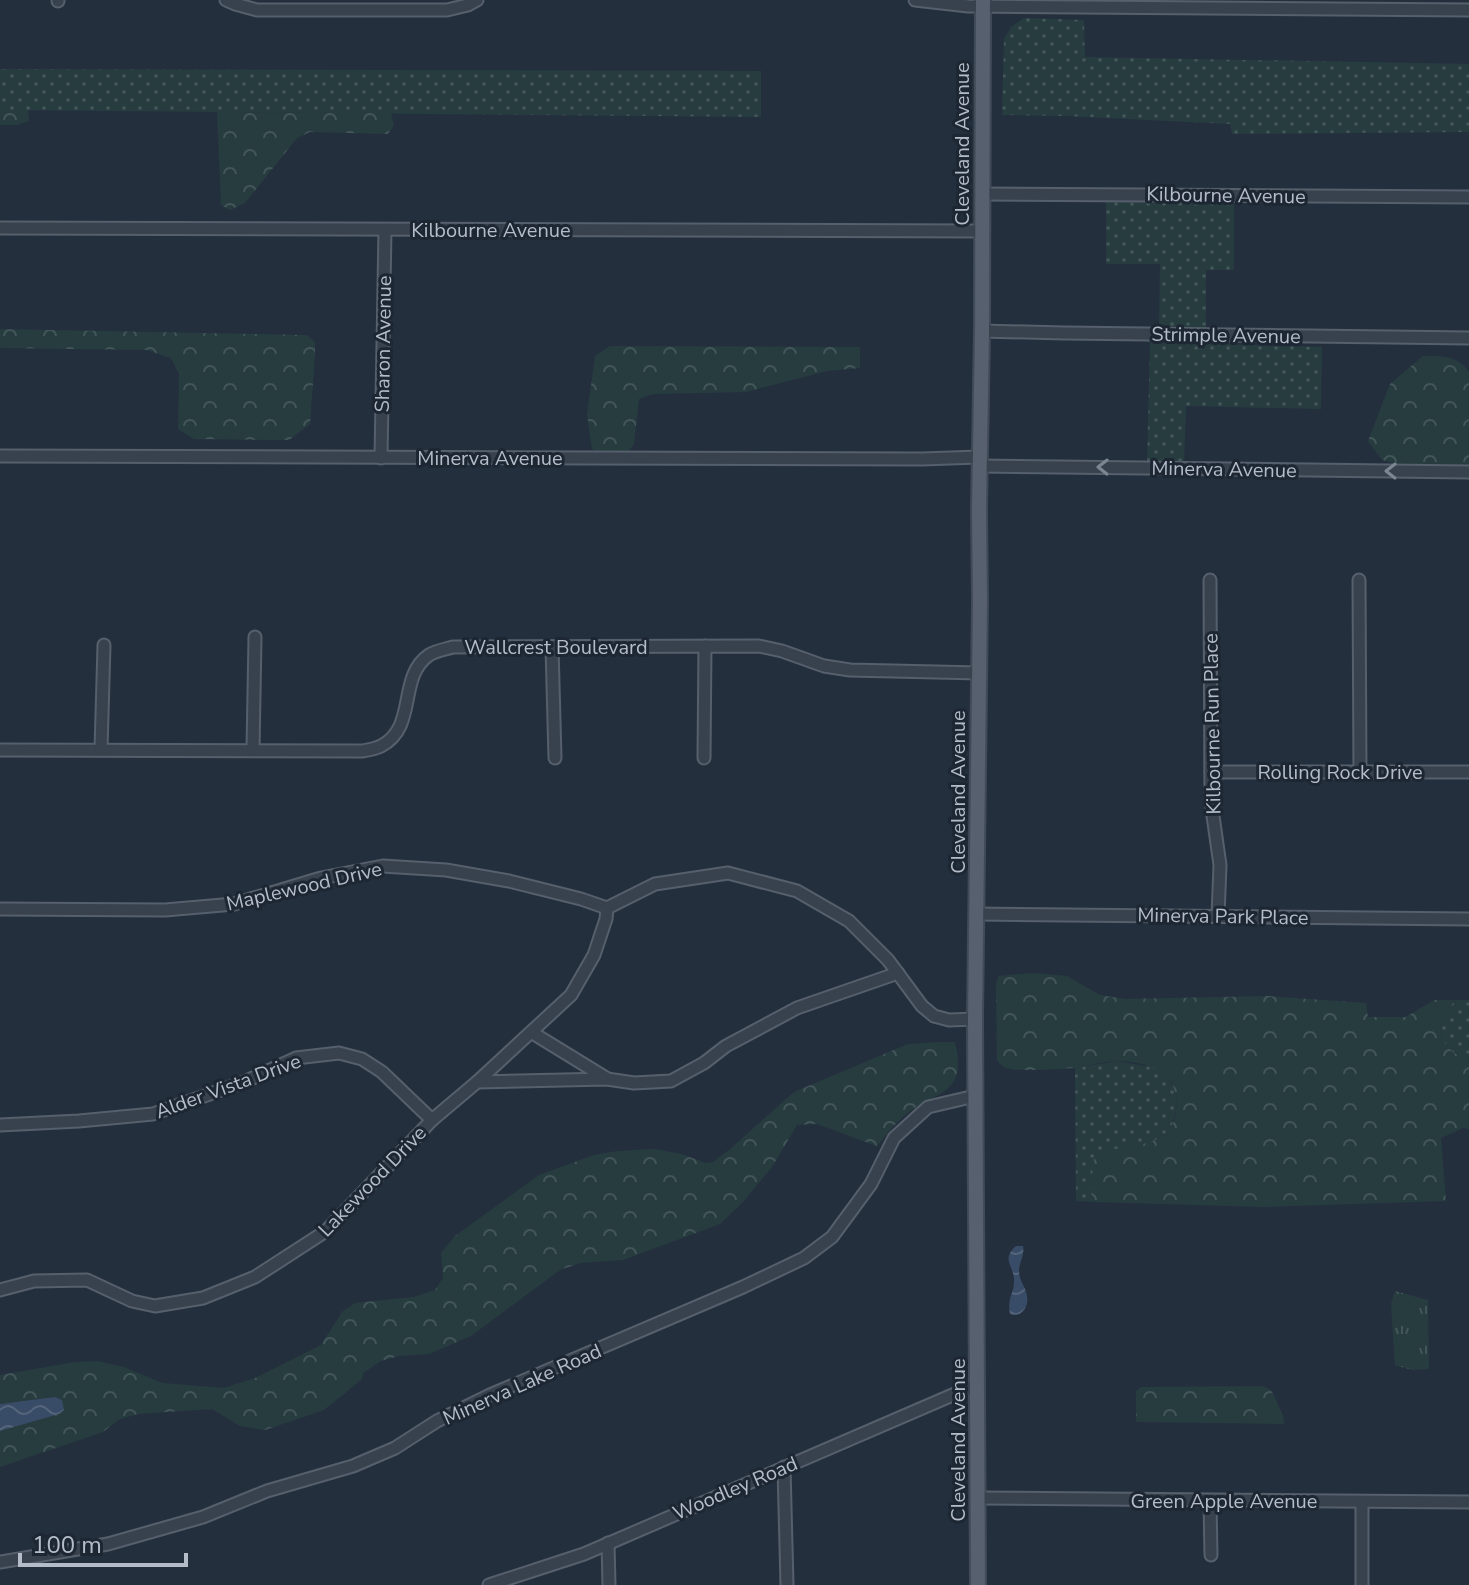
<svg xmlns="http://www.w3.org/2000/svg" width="1469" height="1585" font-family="'Nunito Sans',sans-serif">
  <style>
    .grass { fill: url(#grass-dots) }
    .forest { fill: url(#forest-crowns) }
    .park { fill: url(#park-tufts) }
    .water { fill: url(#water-waves) }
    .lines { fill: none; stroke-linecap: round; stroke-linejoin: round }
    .minor-casing { stroke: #565f6c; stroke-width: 15 }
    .major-casing { stroke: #414a57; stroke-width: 18 }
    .minor { stroke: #38414e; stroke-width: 11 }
    .major { stroke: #56606e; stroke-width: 14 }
    .oneway { stroke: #7c8592 }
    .labels { text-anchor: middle; stroke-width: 6; stroke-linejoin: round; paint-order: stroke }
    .street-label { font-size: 20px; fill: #b4bcc9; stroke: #1d2633 }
  </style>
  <defs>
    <pattern id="grass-dots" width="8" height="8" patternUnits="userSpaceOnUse" patternTransform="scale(2)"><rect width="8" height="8" fill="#263c3f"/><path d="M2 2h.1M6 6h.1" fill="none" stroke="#435659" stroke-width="1.8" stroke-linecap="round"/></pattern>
    <pattern id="forest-crowns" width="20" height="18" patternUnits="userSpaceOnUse" patternTransform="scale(2)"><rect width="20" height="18" fill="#263c3f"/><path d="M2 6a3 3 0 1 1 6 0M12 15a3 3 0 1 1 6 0" fill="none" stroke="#435659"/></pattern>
    <pattern id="park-tufts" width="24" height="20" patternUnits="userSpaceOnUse" patternTransform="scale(2)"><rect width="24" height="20" fill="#263c3f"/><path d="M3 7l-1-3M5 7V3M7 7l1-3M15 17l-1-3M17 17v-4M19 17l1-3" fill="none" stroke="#435659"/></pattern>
    <pattern id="water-waves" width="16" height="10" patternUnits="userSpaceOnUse" patternTransform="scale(2)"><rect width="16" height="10" fill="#394c67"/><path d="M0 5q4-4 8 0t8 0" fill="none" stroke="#53647b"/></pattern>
  </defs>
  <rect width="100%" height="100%" fill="#242f3e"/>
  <g class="grass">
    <path d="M 1024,18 L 1084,20 L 1085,57 L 1469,64 L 1469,132 L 1232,134 L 1230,124 L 1066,116 L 1002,115 L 1004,39 L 1011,27 Z"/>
    <path d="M 0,69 L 761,71 L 761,117 L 0,110 Z"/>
    <path d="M 1106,202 L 1234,203 L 1234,270 L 1206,270 L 1206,330 L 1159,329 L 1160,264 L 1106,264 Z"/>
    <path d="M 1150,342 L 1322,347 L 1321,409 L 1186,406 L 1184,464 L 1147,463 Z"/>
    <path d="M 1455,1000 L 1469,1000 L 1469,1062 C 1455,1054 1435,1042 1441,1023 C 1443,1015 1451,1007 1455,1000 Z"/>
    <path d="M 1117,1061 L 1157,1068 L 1167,1077 L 1176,1092 L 1176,1110 L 1171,1129 L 1154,1142 L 1102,1153 L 1090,1192 L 1096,1202 L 1076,1201 L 1075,1068 Z"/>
  </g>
  <g class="forest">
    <path d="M 0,110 L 28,110 L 29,121 L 16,125 L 0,125 Z"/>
    <path d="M 217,112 L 391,113 L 394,125 L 388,134 L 310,132 L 297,138 L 245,203 L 230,210 L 221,205 Z"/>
    <path d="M 0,329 L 307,335 L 315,342 L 315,355 L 310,424 L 289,440 L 194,439 L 178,429 L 179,374 L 171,358 L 146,350 L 0,348 Z"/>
    <path d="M 610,346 L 860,347 L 860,368 L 827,371 L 746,392 L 653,394 L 639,399 L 634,444 L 628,452 L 605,456 L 592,449 L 587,415 L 595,356 Z"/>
    <path d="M 1423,356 C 1441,356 1457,355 1469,372 L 1469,467 L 1405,466 L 1382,460 L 1368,441 L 1390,384 Z"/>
    <path d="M 1034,973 L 1067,976 L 1100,995 L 1125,999 L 1268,996 L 1366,1003 L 1368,1017 L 1406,1017 L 1434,1000 L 1455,1000 C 1451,1007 1443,1015 1441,1023 C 1435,1042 1455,1054 1469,1062 L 1469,1129 L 1463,1128 L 1441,1138 L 1446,1201 L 1263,1207 L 1096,1202 L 1090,1192 L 1094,1159 C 1115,1141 1148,1152 1168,1131 C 1176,1123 1177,1107 1176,1096 C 1172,1069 1141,1061 1118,1061 C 1103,1061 1089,1066 1075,1068 C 1060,1069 1019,1072 1006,1068 C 1002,1066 1000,1064 997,1060 L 996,983 L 999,976 Z"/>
    <path d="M 939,1042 L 955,1042 C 969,1098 933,1090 903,1117 C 893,1125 885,1137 877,1146 L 817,1124 L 797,1125 L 772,1167 L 742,1203 L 720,1224 L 623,1260 L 580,1263 L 560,1270 L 471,1336 L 429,1354 L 399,1356 L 381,1361 L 363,1373 L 362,1379 L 324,1410 L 265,1430 L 240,1426 L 212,1409 L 138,1414 L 120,1419 L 103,1432 L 0,1467 L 0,1431 L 59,1414 L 55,1397 L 0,1404 L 0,1375 L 75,1362 L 97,1361 L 124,1367 L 162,1383 L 224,1388 L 255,1378 L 321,1345 L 342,1312 L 355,1303 L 414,1297 L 435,1290 L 443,1278 L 441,1253 L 455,1236 L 539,1175 L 594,1155 L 618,1151 L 654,1149 L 682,1154 L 705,1163 L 713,1162 L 729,1150 L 794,1092 L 908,1044 Z"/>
    <path d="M 1263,1386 L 1271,1390 L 1283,1415 L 1284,1424 L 1136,1422 L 1136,1391 L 1141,1387 Z"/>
  </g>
  <path class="park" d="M 1395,1291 L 1428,1300 L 1429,1369 L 1412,1370 L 1395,1365 L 1391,1304 Z"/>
  <g class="water">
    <path d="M 1016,1246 L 1023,1246 C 1025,1255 1019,1262 1019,1271 C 1019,1281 1026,1287 1027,1296 C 1029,1307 1021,1318 1010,1314 C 1007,1297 1014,1294 1014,1282 C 1015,1266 1000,1260 1016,1246 Z"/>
    <path d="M 55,1397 L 62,1400 L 64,1410 L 59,1414 L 0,1431 L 0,1404 Z"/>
  </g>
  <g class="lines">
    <defs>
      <g id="minor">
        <path d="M 58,0 L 58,1"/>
        <path d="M 226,0 L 235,4 L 257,10 L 447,10 L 468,5 L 477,0"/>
        <path d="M 915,0 L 968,6 L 1469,10"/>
        <path d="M 983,194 L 1469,197"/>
        <path d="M 0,228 L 982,231"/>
        <path d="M 982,331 L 1064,333 L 1469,338"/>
        <path d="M 0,456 L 922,459 L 979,457"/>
        <path d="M 381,458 L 385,230"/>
        <path d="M 979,466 L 1469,472"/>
        <path d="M 1210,580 L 1211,802 L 1220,865 L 1218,916"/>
        <path d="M 1359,580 L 1360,772"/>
        <path d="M 552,647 L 555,758"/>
        <path d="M 0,750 L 362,751 C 368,750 375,749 381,746 C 418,727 397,677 429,655 C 435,651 446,649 453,647 L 759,646 L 782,651 L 824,666 L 850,670 L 979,673"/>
        <path d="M 101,750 L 104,645"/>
        <path d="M 253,750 L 255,637"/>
        <path d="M 704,758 L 705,646"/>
        <path d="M 1211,772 L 1469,772"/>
        <path d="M 0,909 L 165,910 L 234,904 L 321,878 L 383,866 L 446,870 L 509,881 L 581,899 L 607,908 L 655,884 L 728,873 L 797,891 L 849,921 L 888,960 L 922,1006 L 934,1016 L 949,1020 L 975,1019"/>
        <path d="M 977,914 L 1469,919"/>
        <path d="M 531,1032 L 606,1078"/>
        <path d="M 477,1082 L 571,995 L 594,955 L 606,919 L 607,908"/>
        <path d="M 0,1125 L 79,1121 L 153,1114 L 244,1082 L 296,1058 L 339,1053 L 362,1059 L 382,1072 L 432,1120"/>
        <path d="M 0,1290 L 34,1281 L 87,1280 L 132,1301 L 155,1306 L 203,1298 L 255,1277 L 326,1231 L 432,1120 L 477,1082 L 607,1079 L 634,1083 L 671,1081 L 704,1063 L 726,1046 L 797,1008 L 898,973"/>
        <path d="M 784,1467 L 787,1585"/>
        <path d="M 978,1498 L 1469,1502"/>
        <path d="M 1210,1501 L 1211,1555"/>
        <path d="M 1362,1502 L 1362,1585"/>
        <path d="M 608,1543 L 609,1585"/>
        <path d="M 0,1562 L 108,1544 L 203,1517 L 267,1491 L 353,1466 L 395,1448 L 437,1421 L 490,1395 L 743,1287 L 804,1258 L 832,1237 L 871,1184 L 894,1138 L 928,1107 L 975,1096"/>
        <path d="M 489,1585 L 584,1554 L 978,1384"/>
      </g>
      <path id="major" d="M 978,1585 L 975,1019 L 980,601 L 979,510 L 982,331 L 983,0"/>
    </defs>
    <use href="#minor" class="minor-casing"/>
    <use href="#major" class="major-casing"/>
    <use href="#minor" class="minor"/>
    <use href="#major" class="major"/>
  </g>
  <defs><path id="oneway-chevron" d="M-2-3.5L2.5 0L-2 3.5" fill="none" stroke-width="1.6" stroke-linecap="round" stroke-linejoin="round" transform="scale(2)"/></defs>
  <g class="oneway">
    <use href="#oneway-chevron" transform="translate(1103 467) rotate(-179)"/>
    <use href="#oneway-chevron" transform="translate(1391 471) rotate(-179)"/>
  </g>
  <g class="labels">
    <g class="street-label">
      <text transform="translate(962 144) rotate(-90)" y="7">Cleveland Avenue</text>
      <text transform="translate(1226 195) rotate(1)" y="7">Kilbourne Avenue</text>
      <text x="491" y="237">Kilbourne Avenue</text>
      <text transform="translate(1226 335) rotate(1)" y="7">Strimple Avenue</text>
      <text transform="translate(383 344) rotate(-89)" y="7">Sharon Avenue</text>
      <text x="490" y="465">Minerva Avenue</text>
      <text transform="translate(1224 469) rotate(1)" y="7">Minerva Avenue</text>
      <text x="556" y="654">Wallcrest Boulevard</text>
      <text transform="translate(1212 724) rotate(-91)" y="7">Kilbourne Run Place</text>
      <text x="1340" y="779">Rolling Rock Drive</text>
      <text transform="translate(958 792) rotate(-90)" y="7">Cleveland Avenue</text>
      <text transform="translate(304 886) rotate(-13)" y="7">Maplewood Drive</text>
      <text transform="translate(1223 916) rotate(1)" y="7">Minerva Park Place</text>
      <text transform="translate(228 1086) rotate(-20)" y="7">Alder Vista Drive</text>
      <text transform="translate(372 1181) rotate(-46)" y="7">Lakewood Drive</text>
      <text transform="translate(522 1384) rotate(-24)" y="7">Minerva Lake Road</text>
      <text transform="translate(958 1440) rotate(-90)" y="7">Cleveland Avenue</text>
      <text transform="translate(735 1488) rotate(-23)" y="7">Woodley Road</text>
      <text x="1224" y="1508">Green Apple Avenue</text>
    </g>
  </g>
  <path d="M20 1553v12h166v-12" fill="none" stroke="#b4bcc9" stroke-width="4"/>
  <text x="32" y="1553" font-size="24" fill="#b4bcc9" stroke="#1d2633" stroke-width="6" paint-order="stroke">100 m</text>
</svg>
